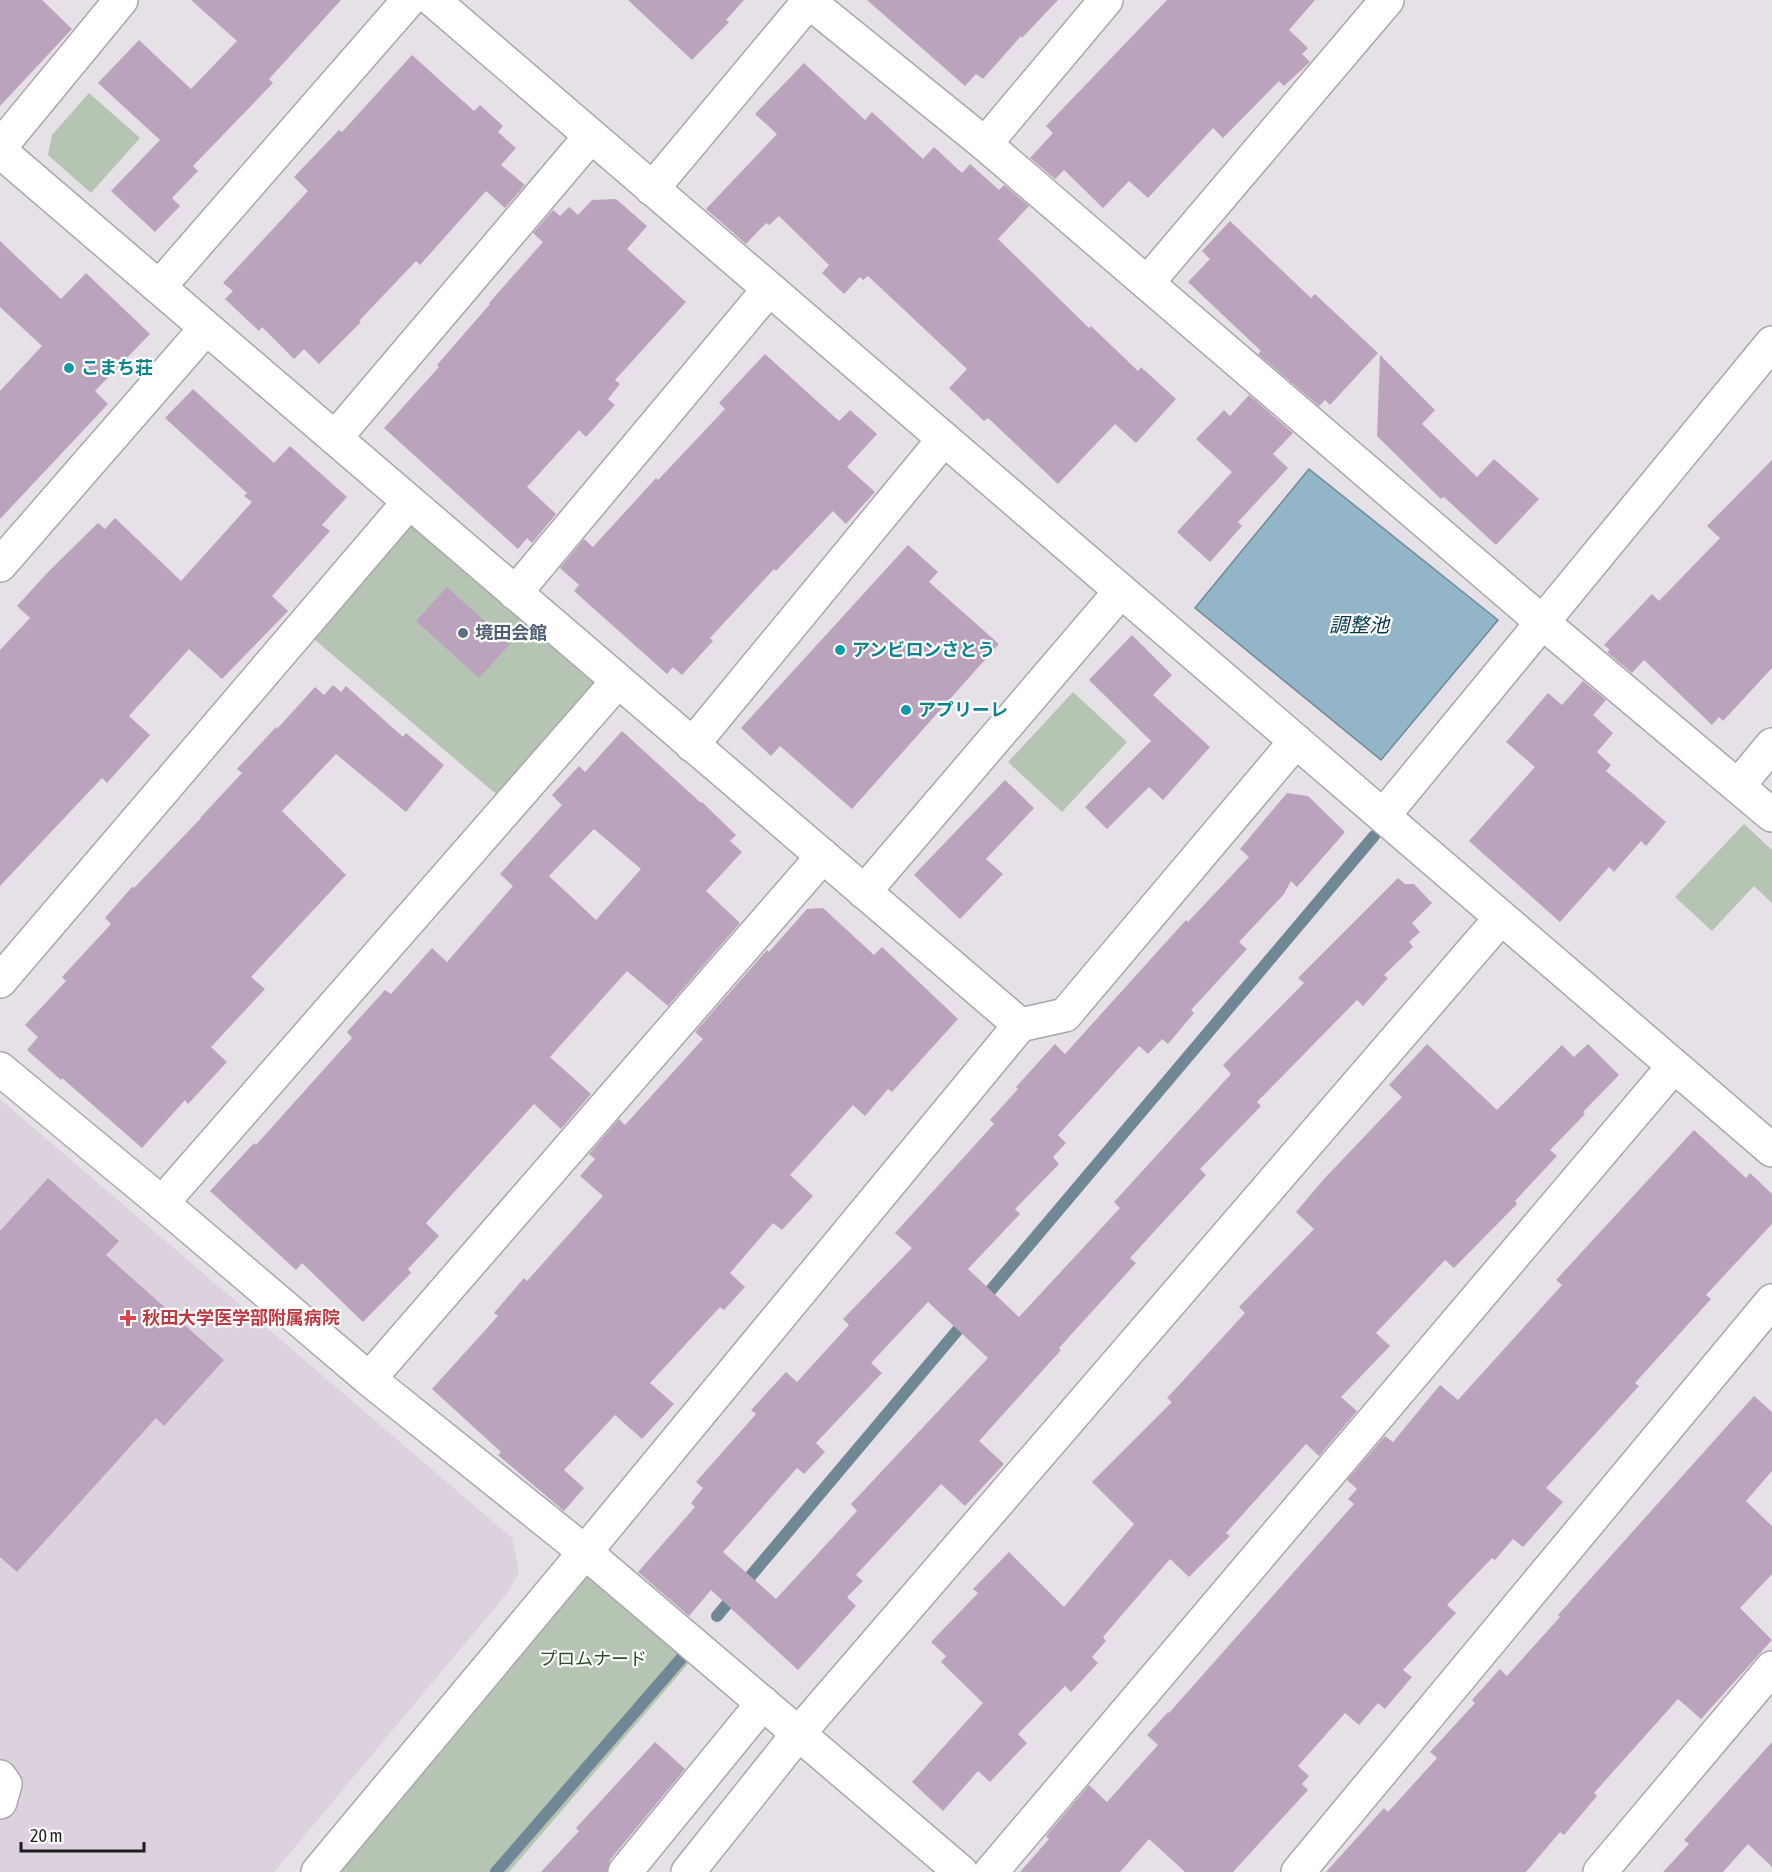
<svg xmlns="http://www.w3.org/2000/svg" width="1772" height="1872" font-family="'Asap Condensed','Noto Sans JP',sans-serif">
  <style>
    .built { fill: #dbd2de }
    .green { fill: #b6c5b3 }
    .water { fill: #92b6c8; stroke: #708895; stroke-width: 1.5 }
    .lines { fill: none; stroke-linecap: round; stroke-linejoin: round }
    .stream { stroke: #708895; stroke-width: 12 }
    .building { fill: #bca3bd; fill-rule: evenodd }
    .minor-casing { stroke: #aaa7ac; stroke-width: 36 }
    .minor { stroke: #fff; stroke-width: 33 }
    .culture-dot { fill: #0f9aa8; stroke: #fff; stroke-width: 2 }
    .service-dot { fill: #5c6f8a; stroke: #fff; stroke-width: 2 }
    .health-dot { fill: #e0444e; stroke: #fff; stroke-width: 2 }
    .labels { text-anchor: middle; stroke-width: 4.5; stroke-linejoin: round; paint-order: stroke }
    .culture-label { font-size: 18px; font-weight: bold; fill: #0d838f; stroke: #fff; text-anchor: start }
    .service-label { font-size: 18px; font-weight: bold; fill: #4e5e75; stroke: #fff; text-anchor: start }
    .health-label { font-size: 18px; font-weight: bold; fill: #be3a42; stroke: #fff; text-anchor: start }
    .park-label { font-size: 18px; fill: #2d4f27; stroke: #fff }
    .water-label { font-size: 20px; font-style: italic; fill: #003649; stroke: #fff }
  </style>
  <rect width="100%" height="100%" fill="#e5e1e7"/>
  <path class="built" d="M 0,1099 L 512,1538 L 519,1572 L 509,1591 L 274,1872 L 0,1872 Z"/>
  <g class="green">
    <path d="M 89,93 L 140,138 L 91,193 L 48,155 L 52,135 Z"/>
    <path d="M 409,502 L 618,681 L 509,805 L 301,628 Z"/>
    <path d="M 1073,692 L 1127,742 L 1062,812 L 1008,762 Z"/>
    <path d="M 1744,824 L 1772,850 L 1772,903 L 1754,886 L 1712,931 L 1675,897 Z"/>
    <path d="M 585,1552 L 700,1650 L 509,1872 L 314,1872 Z"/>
  </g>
  <path class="water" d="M 1309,469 L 1498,620 L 1381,760 L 1195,608 Z"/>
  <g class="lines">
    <g class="stream">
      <path d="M 980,1303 L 1374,836"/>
      <path d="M 717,1616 L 967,1319"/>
      <path d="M 496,1872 L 693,1645"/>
    </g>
  </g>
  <g class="building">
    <path d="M 0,0 L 42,0 L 72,29 L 0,106 Z"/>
    <path d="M 191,0 L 341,0 L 269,79 L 273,83 L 193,166 L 198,171 L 172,198 L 180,206 L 155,232 L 111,191 L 160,140 L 98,83 L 139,40 L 191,89 L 237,41 Z"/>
    <path d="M 628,0 L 744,0 L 726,20 L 729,22 L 692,60 Z"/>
    <path d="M 867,0 L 1058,0 L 1022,38 L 1021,36 L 983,79 L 976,74 L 965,86 Z"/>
    <path d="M 1167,0 L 1315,0 L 1289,30 L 1308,48 L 1302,54 L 1310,62 L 1284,86 L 1279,81 L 1223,138 L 1213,128 L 1148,198 L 1129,181 L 1103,208 L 1064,170 L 1055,179 L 1030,158 L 1053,133 L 1046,126 Z"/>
    <path d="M 412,55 L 474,111 L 480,105 L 503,126 L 498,132 L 516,148 L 501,165 L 525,185 L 505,208 L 486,191 L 420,265 L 416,261 L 359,321 L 361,322 L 319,364 L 304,349 L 294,359 L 262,327 L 259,331 L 225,299 L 233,291 L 223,283 L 308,191 L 294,177 L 339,130 L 342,132 Z"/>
    <path d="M 804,63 L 865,120 L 872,112 L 923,159 L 934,147 L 962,173 L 970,164 L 999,190 L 1004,185 L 1029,206 L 998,239 L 1089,328 L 1091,326 L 1138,371 L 1141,367 L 1176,399 L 1136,443 L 1115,424 L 1058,484 L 988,418 L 984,421 L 949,388 L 967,369 L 868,276 L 863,280 L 860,277 L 844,294 L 822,273 L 829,265 L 779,216 L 769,225 L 766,223 L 746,244 L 706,209 L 777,134 L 755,114 Z"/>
    <path d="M 616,199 L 647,226 L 627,249 L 686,302 L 615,380 L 620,384 L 608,399 L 615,405 L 586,437 L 579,430 L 527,487 L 556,514 L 532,543 L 527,538 L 518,549 L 384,428 L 439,367 L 437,365 L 490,304 L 489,303 L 543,242 L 533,233 L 553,210 L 560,216 L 569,207 L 578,215 L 592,200 Z"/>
    <path d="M 1230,221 L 1311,298 L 1315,294 L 1378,353 L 1330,405 L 1325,400 L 1319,406 L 1258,354 L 1261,351 L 1188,282 L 1210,259 L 1202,251 Z"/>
    <path d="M 0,241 L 61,299 L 86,273 L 150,334 L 95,391 L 108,404 L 0,519 L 0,391 L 42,346 L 0,307 Z"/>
    <path d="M 765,354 L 839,421 L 850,410 L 877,434 L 847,467 L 875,492 L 846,524 L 833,511 L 776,571 L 774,569 L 710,638 L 713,641 L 682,675 L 673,667 L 667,674 L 574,591 L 579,585 L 560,568 L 584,539 L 593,547 L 656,478 L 658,480 L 725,409 L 719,403 Z"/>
    <path d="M 1380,355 L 1435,410 L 1422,424 L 1477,477 L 1494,459 L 1539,499 L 1496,545 L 1444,497 L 1441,499 L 1377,436 Z"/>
    <path d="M 193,389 L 274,463 L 290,446 L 347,497 L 322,525 L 330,531 L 272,596 L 288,611 L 222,679 L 189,649 L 129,716 L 150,735 L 107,783 L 102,778 L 0,886 L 0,650 L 30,618 L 17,606 L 49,571 L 98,523 L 105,529 L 115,518 L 181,581 L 252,502 L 244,496 L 247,493 L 165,418 Z"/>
    <path d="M 1249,395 L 1293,433 L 1273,454 L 1288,468 L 1238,522 L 1242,526 L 1210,562 L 1177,532 L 1232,472 L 1196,439 L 1224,410 L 1230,416 Z"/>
    <path d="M 1772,460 L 1772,668 L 1723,721 L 1719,717 L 1712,725 L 1644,660 L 1632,673 L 1607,652 L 1610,650 L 1604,645 L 1652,594 L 1659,601 L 1720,538 L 1707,526 Z"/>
    <path d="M 908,545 L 938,572 L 929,582 L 999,644 L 852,809 L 780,746 L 771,756 L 741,728 Z"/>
    <path d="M 447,587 L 510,644 L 479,678 L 416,621 Z"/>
    <path d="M 1132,635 L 1172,675 L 1153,695 L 1210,747 L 1163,800 L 1149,787 L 1107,829 L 1085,807 L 1151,741 L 1089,680 Z"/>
    <path d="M 1583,681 L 1606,700 L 1593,715 L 1613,733 L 1597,752 L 1611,765 L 1606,771 L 1666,822 L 1646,846 L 1641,841 L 1614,872 L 1609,867 L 1560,922 L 1469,841 L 1535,767 L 1506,742 L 1548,693 L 1562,705 Z"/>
    <path d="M 333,685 L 341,692 L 346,686 L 403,737 L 406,733 L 444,765 L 406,812 L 336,754 L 282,811 L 346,875 L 251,977 L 265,989 L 211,1047 L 227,1062 L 188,1104 L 185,1100 L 142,1148 L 62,1078 L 61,1080 L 27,1050 L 38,1037 L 25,1025 L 66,981 L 62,977 L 111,924 L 105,918 L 132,887 L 134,888 L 201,818 L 200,818 L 242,773 L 237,769 L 276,727 L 277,729 L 315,687 L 324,695 Z"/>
    <path d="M 622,731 L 701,803 L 702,802 L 736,835 L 730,841 L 742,852 L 706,891 L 740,923 L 668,1006 L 627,971 L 550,1057 L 591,1094 L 561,1129 L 534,1104 L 426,1223 L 439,1236 L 408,1269 L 411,1273 L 363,1322 L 302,1263 L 296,1270 L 210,1191 L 254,1143 L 256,1145 L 352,1038 L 347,1032 L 385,990 L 391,994 L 432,948 L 447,962 L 513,886 L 500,874 L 562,805 L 552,795 L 579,766 L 585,772 ZM 594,829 L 641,869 L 596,920 L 549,876 Z"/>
    <path d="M 1005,780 L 1034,808 L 986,859 L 1003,874 L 960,919 L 914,875 Z"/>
    <path d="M 1287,793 L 1308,796 L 1345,832 L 1297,887 L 1291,881 L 1284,894 L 1239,942 L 1247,949 L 1191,1010 L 1194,1013 L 1168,1044 L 1162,1039 L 1148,1054 L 1139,1046 L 1058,1135 L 1066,1143 L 1053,1157 L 1059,1164 L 1015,1209 L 1020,1214 L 968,1269 L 1019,1317 L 1120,1208 L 1114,1202 L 1231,1074 L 1223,1065 L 1304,983 L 1298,978 L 1398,878 L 1405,884 L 1414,884 L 1432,903 L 1412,923 L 1420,932 L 1409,942 L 1413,947 L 1384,975 L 1388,978 L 1363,1006 L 1357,1000 L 1257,1102 L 1261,1106 L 1200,1169 L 1206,1175 L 1130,1258 L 1136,1263 L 1059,1348 L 1061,1350 L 979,1441 L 1004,1464 L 965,1506 L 941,1484 L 856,1575 L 863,1581 L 847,1597 L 856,1606 L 798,1670 L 711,1590 L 689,1616 L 638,1572 L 695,1507 L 691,1503 L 703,1488 L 696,1482 L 756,1414 L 751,1410 L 786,1372 L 797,1382 L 849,1325 L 843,1319 L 912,1248 L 895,1233 L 994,1124 L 990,1120 L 1018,1089 L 1016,1087 L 1055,1044 L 1065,1054 L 1186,920 L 1188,922 L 1249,857 L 1240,849 ZM 928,1302 L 988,1358 L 851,1504 L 857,1511 L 776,1599 L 723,1552 L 797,1468 L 804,1474 L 825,1452 L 816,1443 L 882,1373 L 871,1363 Z"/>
    <path d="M 823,908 L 874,955 L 882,947 L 958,1019 L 892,1092 L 888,1089 L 865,1116 L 853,1105 L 790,1175 L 813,1196 L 782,1230 L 773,1223 L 730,1273 L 745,1287 L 724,1310 L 720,1307 L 650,1383 L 674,1404 L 642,1439 L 615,1415 L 564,1470 L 584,1488 L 564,1511 L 498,1455 L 501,1452 L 432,1389 L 498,1316 L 494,1313 L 524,1278 L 527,1281 L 603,1196 L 580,1176 L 595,1159 L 589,1154 L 619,1119 L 625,1125 L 703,1039 L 695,1032 L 767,950 L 769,952 L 807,909 Z"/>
    <path d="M 1427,1044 L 1497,1110 L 1562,1045 L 1574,1057 L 1588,1044 L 1619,1075 L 1583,1112 L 1585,1114 L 1550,1150 L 1557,1156 L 1515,1201 L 1517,1204 L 1454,1268 L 1445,1260 L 1376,1333 L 1390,1346 L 1341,1397 L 1357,1411 L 1319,1456 L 1306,1444 L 1226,1533 L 1230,1536 L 1189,1577 L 1170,1559 L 1103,1637 L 1106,1641 L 1092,1657 L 1098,1663 L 1071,1692 L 1065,1686 L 1018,1734 L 1027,1743 L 990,1782 L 978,1771 L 943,1811 L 912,1782 L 983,1703 L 941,1662 L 946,1656 L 931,1642 L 978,1593 L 973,1589 L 1009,1552 L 1064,1607 L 1134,1524 L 1092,1482 L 1172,1402 L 1167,1398 L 1245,1313 L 1239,1307 L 1314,1229 L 1296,1212 L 1323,1180 L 1402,1097 L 1389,1085 Z"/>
    <path d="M 1694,1130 L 1746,1178 L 1750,1173 L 1772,1194 L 1772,1224 L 1706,1295 L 1711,1299 L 1635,1383 L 1639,1386 L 1546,1488 L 1563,1502 L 1523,1547 L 1513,1539 L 1495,1560 L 1492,1558 L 1447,1605 L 1456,1613 L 1403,1670 L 1412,1677 L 1385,1709 L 1378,1703 L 1359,1725 L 1345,1713 L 1298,1766 L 1309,1776 L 1302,1784 L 1308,1790 L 1233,1872 L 1185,1872 L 1149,1839 L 1120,1872 L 1020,1872 L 1049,1839 L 1046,1836 L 1089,1785 L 1107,1802 L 1158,1745 L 1147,1735 L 1168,1712 L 1169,1713 L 1354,1504 L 1348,1499 L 1357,1489 L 1347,1480 L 1385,1436 L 1393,1442 L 1440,1385 L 1458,1400 L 1562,1285 L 1556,1280 Z"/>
    <path d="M 48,1178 L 119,1241 L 106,1255 L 224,1360 L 164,1426 L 156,1418 L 17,1572 L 0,1557 L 0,1231 Z"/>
    <path d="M 1754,1396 L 1772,1412 L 1772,1471 L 1746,1501 L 1772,1526 L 1772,1574 L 1740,1608 L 1772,1640 L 1701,1719 L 1678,1699 L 1594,1793 L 1597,1796 L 1564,1835 L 1560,1832 L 1526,1872 L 1326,1872 L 1384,1808 L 1388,1812 L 1437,1758 L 1430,1752 L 1475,1703 L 1472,1700 L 1500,1669 L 1507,1676 L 1560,1617 L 1558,1615 Z"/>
    <path d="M 655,1742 L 685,1769 L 610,1860 L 607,1872 L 541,1872 L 579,1831 L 576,1828 Z"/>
    <path d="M 1772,1742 L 1772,1867 L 1748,1844 L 1723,1872 L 1663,1872 L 1689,1844 L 1684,1840 Z"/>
  </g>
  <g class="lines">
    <defs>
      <g id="minor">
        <path d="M 433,0 L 1772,1150"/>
        <path d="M 807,0 L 985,144 L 1542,622 L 1772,815"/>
        <path d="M 985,144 L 1106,0"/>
        <path d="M 0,147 L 121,0"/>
        <path d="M 0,151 L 1020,1025 L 585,1552 L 318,1872"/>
        <path d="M 652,189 L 810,0"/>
        <path d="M 1147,283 L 1387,0"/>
        <path d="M 159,287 L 409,0"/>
        <path d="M 335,438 L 591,136"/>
        <path d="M 0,565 L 206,328"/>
        <path d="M 515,593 L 769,289"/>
        <path d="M 692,745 L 944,439"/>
        <path d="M 1738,786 L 1772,745"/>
        <path d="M 1383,816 L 1772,343"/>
        <path d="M 864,892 L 1121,591"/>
        <path d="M 0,981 L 409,502"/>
        <path d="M 1020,1025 L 1065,1015 L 1296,741"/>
        <path d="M 0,1069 L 162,1203 L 369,1379 L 585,1552 L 961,1872"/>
        <path d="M 162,1203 L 618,681"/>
        <path d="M 369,1379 L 823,856"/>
        <path d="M 0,1777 L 5,1784 L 0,1802"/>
        <path d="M 625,1872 L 763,1703"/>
        <path d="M 688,1872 L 798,1734 L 1501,918"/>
        <path d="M 991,1872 L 1674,1066"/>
        <path d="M 1298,1872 L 1772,1301"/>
        <path d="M 1600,1872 L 1772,1668"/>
      </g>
    </defs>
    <use href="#minor" class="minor-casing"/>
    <use href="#minor" class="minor"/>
  </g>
  <g class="culture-dot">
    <circle cx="69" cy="368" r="6"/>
    <circle cx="840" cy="650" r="6"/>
    <circle cx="906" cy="710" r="6"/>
  </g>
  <circle class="service-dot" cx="463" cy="633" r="6"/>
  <path class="health-dot" d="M125 1309h6v6h6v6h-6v6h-6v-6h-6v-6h6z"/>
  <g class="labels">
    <g class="culture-label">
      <text x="81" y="374">こまち荘</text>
      <text x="852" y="656">アンビロンさとう</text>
      <text x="918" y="716">アプリーレ</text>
    </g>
    <g class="service-label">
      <text x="475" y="639">境田会館</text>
    </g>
    <g class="health-label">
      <text x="142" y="1324">秋田大学医学部附属病院</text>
    </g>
    <g class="park-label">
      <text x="593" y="1665">プロムナード</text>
    </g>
    <g class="water-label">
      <text x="1359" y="632">調整池</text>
    </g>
  </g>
  <path d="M21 1842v9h123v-9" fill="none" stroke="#1f1d1f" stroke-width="3"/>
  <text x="30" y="1842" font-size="18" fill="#1f1d1f" stroke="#ffffff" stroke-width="4.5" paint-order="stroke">20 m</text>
</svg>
